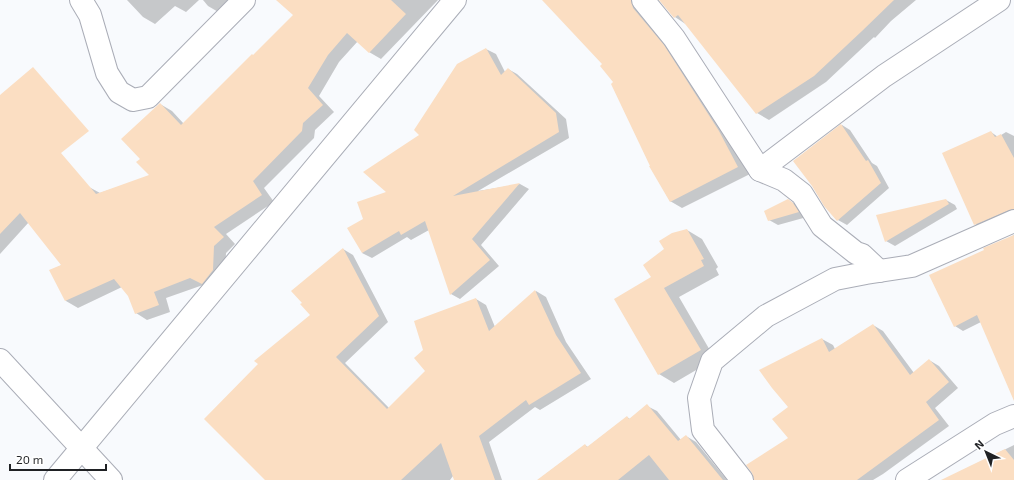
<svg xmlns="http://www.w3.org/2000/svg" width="1014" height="480" font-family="'Exo 2',sans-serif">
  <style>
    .shadow { fill: #0003 }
    .building { fill: #fbdec2 }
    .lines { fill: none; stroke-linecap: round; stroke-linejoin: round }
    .minor-casing { stroke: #aaadb7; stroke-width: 24 }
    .minor { stroke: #fff; stroke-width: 22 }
  </style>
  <rect width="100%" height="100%" fill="#f8fafd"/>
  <g class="shadow">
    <path d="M 127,0 L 199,0 L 186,12 L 175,6 L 155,24 L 143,17 Z"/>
    <path d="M 203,0 L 234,0 L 220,13 L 208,6 Z"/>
    <path d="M 284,0 L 438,0 L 381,59 L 369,52 L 358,41 L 339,62 L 319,96 L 334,112 L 315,130 L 314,138 L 264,188 L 274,202 L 226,234 L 235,244 L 226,253 L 225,277 L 214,290 L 203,285 L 166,298 L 170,312 L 147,320 L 136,313 L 129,296 L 122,287 L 78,308 L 66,301 L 51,270 L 62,265 L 29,222 L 0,254 L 0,104 L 89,187 L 100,193 L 150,176 L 141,159 L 160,104 L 172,111 L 184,124 L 295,15 Z"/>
    <path d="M 554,0 L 645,0 L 676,53 L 750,174 L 682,208 L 670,201 L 651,166 L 615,83 L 604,64 Z"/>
    <path d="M 660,0 L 916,0 L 891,21 L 875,38 L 874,37 L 826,82 L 769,120 L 757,113 L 687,25 L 675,17 Z"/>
    <path d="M 486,49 L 496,54 L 505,72 L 508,69 L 517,74 L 566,119 L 569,138 L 478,191 L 520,184 L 529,189 L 481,245 L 499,266 L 460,299 L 451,294 L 429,230 L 411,240 L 407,237 L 372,258 L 362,253 L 364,219 L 388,192 L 421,135 Z"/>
    <path d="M 842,125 L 850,130 L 872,163 L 877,166 L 889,188 L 847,225 L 838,220 Z"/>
    <path d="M 991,132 L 998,137 L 1006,132 L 1014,136 L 1014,216 L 984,229 L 975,224 Z"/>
    <path d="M 788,200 L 797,205 L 807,217 L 778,225 L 769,220 Z"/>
    <path d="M 946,200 L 955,205 L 957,209 L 895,246 L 886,241 Z"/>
    <path d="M 687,230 L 702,239 L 718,267 L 716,269 L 719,275 L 679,297 L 715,359 L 674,383 L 659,374 L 653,278 Z"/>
    <path d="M 1014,235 L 1014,377 L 981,322 L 963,331 L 955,326 L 985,251 Z"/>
    <path d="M 343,249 L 353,255 L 388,322 L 345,363 L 389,408 L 426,371 L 476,299 L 486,305 L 495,327 L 536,291 L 546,297 L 566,342 L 591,379 L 540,410 L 535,407 L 489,442 L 502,480 L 455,480 L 453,476 L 450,480 L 266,480 L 311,315 Z"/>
    <path d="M 873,325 L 883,331 L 914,373 L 929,360 L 939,366 L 958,388 L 935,408 L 949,426 L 883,474 L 873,480 L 755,480 L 789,438 L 789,407 L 822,339 L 833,345 L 835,349 Z"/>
    <path d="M 647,406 L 657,411 L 681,440 L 686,436 L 696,442 L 727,480 L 538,480 L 585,445 L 588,447 L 627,417 L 630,419 Z"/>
    <path d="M 1014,445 L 1014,475 L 1008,480 L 943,480 Z"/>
  </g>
  <g class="building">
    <path d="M 276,0 L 391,0 L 406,14 L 369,53 L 347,33 L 328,55 L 308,88 L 323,105 L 303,123 L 302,131 L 253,181 L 262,195 L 214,227 L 224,237 L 214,246 L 213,270 L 202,284 L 190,278 L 154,292 L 159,305 L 135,314 L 128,296 L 114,279 L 65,301 L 49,270 L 61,265 L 20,213 L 0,234 L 0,95 L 33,67 L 89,131 L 61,153 L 96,194 L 149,175 L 136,162 L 140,159 L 121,139 L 160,103 L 181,125 L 252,54 L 253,55 L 293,15 Z"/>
    <path d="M 542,0 L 631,0 L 633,8 L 664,45 L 719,131 L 738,167 L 670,202 L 649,166 L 650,166 L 611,84 L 613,82 L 600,66 L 602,64 Z"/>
    <path d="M 659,0 L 894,0 L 862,31 L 814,76 L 756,114 L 678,15 L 674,18 Z"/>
    <path d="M 486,48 L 501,75 L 508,68 L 556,113 L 559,132 L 453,196 L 520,183 L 472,239 L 490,260 L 450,295 L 425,221 L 401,235 L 399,231 L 362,253 L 347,228 L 363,219 L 357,202 L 386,192 L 363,172 L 419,135 L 414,130 L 457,64 Z"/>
    <path d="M 841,124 L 866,161 L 868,160 L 881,183 L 837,221 L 824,206 L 812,186 L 793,161 Z"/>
    <path d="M 991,131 L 995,137 L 1001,134 L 1014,158 L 1014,209 L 1009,210 L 974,225 L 942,153 Z"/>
    <path d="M 788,199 L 793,203 L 799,212 L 768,221 L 764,211 Z"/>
    <path d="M 946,199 L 949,204 L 885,242 L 876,215 Z"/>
    <path d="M 687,229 L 704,259 L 701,260 L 704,266 L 664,288 L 701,350 L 658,375 L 614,299 L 651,277 L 643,265 L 664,249 L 659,241 L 672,233 Z"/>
    <path d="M 1014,235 L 1014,401 L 977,315 L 954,327 L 929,275 L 984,250 L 983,248 Z"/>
    <path d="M 343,248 L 379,316 L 336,357 L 387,409 L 425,371 L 414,358 L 423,350 L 414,321 L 476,298 L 489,331 L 535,290 L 556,335 L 581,373 L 529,405 L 526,400 L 479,436 L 495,480 L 454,480 L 441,443 L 401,480 L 265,480 L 204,419 L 258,364 L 254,361 L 310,315 L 300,304 L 302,303 L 291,291 Z"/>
    <path d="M 873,324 L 910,375 L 929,359 L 949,382 L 926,402 L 939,420 L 857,480 L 754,480 L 752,473 L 746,465 L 788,438 L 772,419 L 788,407 L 772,388 L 759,370 L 822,338 L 829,352 Z"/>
    <path d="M 647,404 L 678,441 L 686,435 L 723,480 L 669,480 L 649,455 L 618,480 L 537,480 L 585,444 L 587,447 L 627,416 L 629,419 Z"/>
    <path d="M 1005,449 L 1014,460 L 1014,480 L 941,480 Z"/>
  </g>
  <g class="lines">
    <defs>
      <g id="minor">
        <path d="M 81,0 L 90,15 L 107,73 L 119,92 L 133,100 L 148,97 L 244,0"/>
        <path d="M 643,0 L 674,38 L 760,170 L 784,180 L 802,194 L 822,226 L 856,253 L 862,255 L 879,271"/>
        <path d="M 760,170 L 884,76 L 999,0"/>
        <path d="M 0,360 L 111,480"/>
        <path d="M 55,480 L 455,0"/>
        <path d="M 742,480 L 703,430 L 699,398 L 712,361 L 766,316 L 835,279 L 866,273 L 912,266 L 1014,221"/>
        <path d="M 907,480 L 995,424 L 1014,416"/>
      </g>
    </defs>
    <use href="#minor" class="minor-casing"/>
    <use href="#minor" class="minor"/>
  </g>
  <g transform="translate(986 452) rotate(317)" stroke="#ffffff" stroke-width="3" paint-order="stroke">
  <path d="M0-3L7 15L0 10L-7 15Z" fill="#1f2124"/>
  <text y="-6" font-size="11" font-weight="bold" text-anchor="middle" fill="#1f2124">N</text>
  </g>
  <path d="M10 464v6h96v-6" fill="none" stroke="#1f2124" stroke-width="2"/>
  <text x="16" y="464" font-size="12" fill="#1f2124" stroke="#ffffff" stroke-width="3" paint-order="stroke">20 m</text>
</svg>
